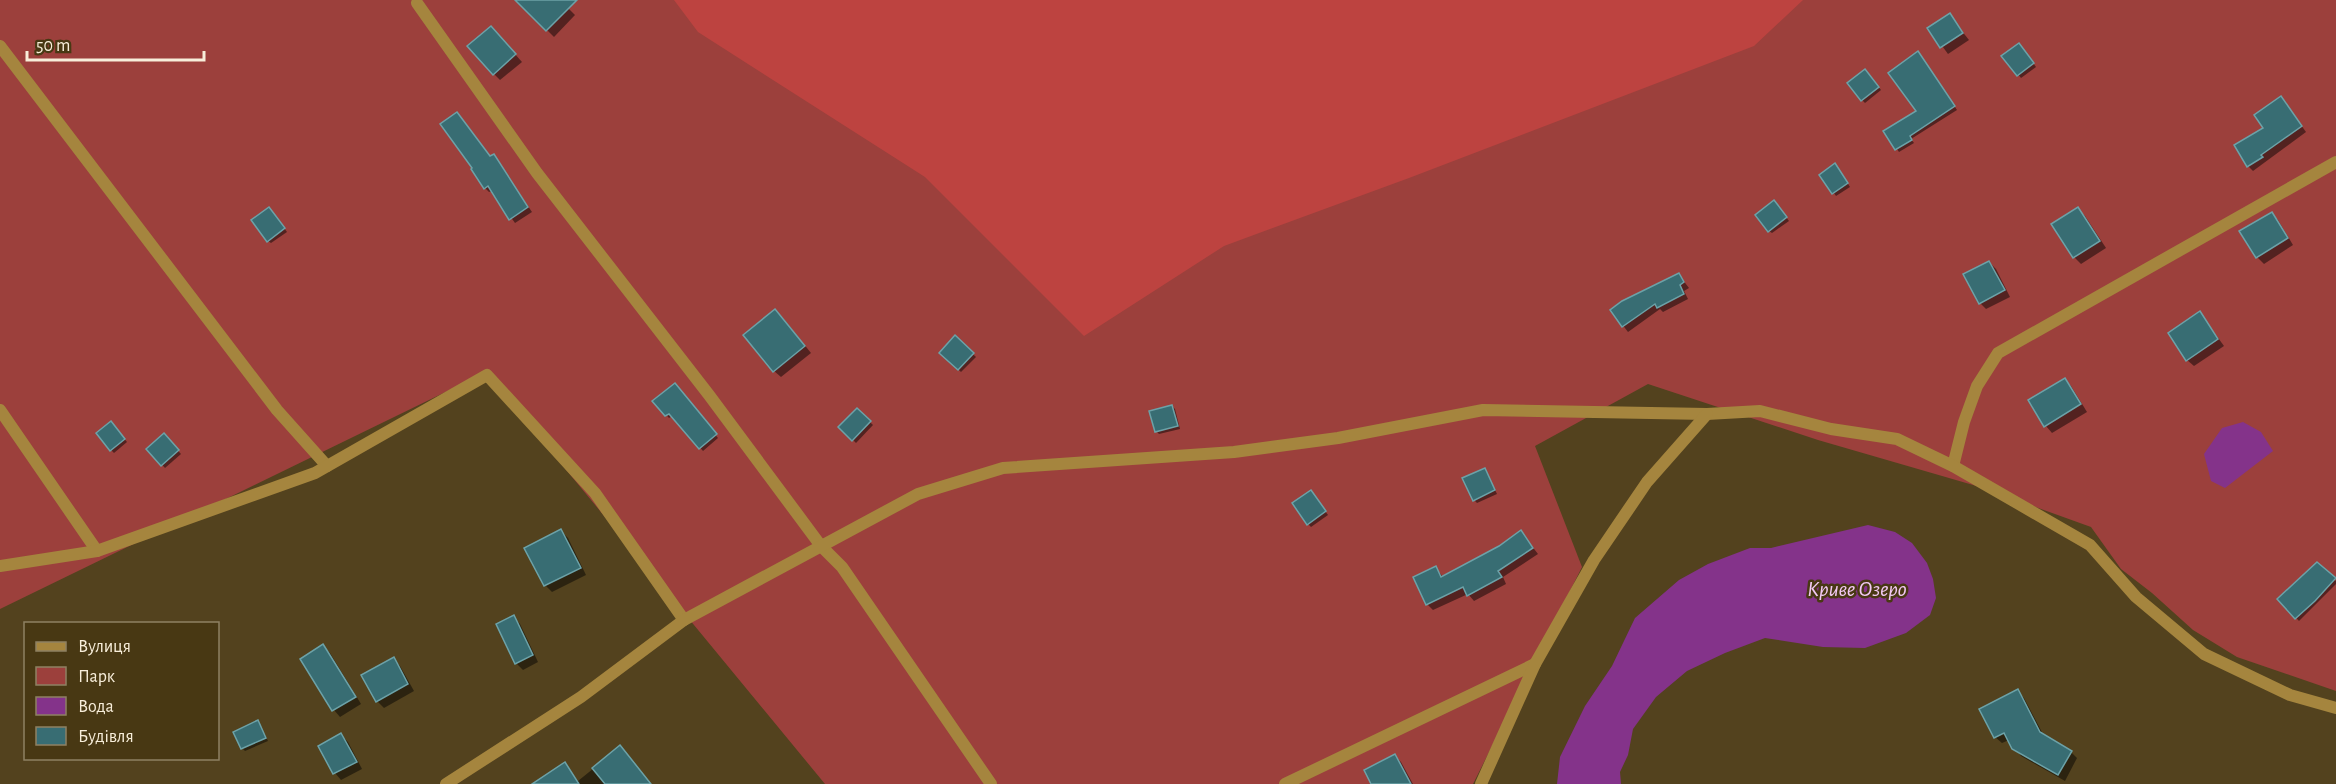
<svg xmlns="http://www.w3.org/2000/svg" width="2336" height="784" font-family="'Alegreya Sans',sans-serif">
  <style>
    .green { fill: #9c403c }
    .forest { fill: #bd4340 }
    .water { fill: #84338a }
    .shadow { fill: #0007 }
    .building { fill: #386d73; stroke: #6ca2a8; stroke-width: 1.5 }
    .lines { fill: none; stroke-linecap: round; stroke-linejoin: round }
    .minor { stroke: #a5853e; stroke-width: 12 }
    .labels { text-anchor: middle; stroke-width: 5; stroke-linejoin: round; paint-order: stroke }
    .water-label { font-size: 22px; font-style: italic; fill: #f3c9f5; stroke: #483813 }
  </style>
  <rect width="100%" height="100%" fill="#53421e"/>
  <path class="green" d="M 0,0 L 2336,0 L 2336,691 L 2237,657 L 2193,630 L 2152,593 L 2121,569 L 2091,527 L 1980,487 L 1818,440 L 1648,384 L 1535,446 L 1582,567 L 1473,784 L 825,784 L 493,381 L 466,382 L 0,609 Z"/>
  <path class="forest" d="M 674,0 L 1803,0 L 1754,46 L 1409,178 L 1224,246 L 1084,336 L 925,177 L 698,32 Z"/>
  <g class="water">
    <path d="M 2243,422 L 2261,432 L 2273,451 L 2225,488 L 2211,481 L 2204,454 L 2222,428 Z"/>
    <path d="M 1868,525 L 1895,532 L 1912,543 L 1927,563 L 1933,579 L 1936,598 L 1930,615 L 1906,633 L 1865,648 L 1823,647 L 1765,638 L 1725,653 L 1687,671 L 1656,697 L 1633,729 L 1628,755 L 1620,772 L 1621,784 L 1557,784 L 1560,757 L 1585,706 L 1612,666 L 1635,618 L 1679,580 L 1708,564 L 1750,548 L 1771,548 Z"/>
  </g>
  <g class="shadow">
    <path d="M 517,0 L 560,0 L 575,15 L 554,37 Z"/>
    <path d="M 1949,15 L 1969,40 L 1948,54 L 1929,28 Z"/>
    <path d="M 497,34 L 522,62 L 500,80 L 494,74 Z"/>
    <path d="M 2022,48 L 2036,67 L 2021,78 L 2004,57 Z"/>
    <path d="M 1921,56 L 1957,110 L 1911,139 L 1914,143 L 1899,152 L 1885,132 L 1918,112 Z"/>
    <path d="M 1868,74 L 1881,90 L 1865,103 L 1862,100 Z"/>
    <path d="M 2286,104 L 2306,132 L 2253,171 L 2248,166 L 2265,128 Z"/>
    <path d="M 494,156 L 532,212 L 515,223 L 492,191 L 489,192 L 485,188 L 491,158 Z"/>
    <path d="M 1838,168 L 1850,187 L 1836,196 L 1821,175 Z"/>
    <path d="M 1777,205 L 1789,221 L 1772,233 L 1769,231 Z"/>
    <path d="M 2078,209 L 2085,216 L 2106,248 L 2081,264 L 2074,257 Z"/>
    <path d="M 272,211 L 287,232 L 271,243 L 268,241 Z"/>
    <path d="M 2271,214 L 2278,220 L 2293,245 L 2264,264 L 2257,257 L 2242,232 Z"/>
    <path d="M 1989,262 L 1996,269 L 2010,297 L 1986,309 L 1980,303 Z"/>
    <path d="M 1679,275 L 1689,288 L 1684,291 L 1688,299 L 1663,312 L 1660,309 L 1628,332 L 1612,311 Z"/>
    <path d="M 2200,313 L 2224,346 L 2194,366 L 2187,360 Z"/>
    <path d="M 782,317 L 811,353 L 781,377 L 774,371 Z"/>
    <path d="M 955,337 L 976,357 L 961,372 L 941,353 Z"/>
    <path d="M 2065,379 L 2071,386 L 2087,412 L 2052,433 L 2046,426 L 2030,401 Z"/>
    <path d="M 677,388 L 718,438 L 703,451 L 672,416 L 669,418 L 654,401 Z"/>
    <path d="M 1172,406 L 1175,409 L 1180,429 L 1159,434 L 1156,431 Z"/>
    <path d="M 857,410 L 873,425 L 856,443 L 840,427 Z"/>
    <path d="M 114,426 L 127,442 L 114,453 L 111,450 Z"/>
    <path d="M 164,435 L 181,454 L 165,468 L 148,449 Z"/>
    <path d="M 1487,473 L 1497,494 L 1477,503 L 1474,500 Z"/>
    <path d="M 1314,495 L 1328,515 L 1311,527 L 1308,524 Z"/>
    <path d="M 561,531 L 568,538 L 586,575 L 552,592 L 545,585 Z"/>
    <path d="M 1521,532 L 1538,554 L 1503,577 L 1506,584 L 1474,601 L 1468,594 L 1433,610 L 1427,604 L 1436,568 L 1443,577 L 1500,547 Z"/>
    <path d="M 2318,564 L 2336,581 L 2336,584 L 2299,621 L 2279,600 Z"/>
    <path d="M 513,617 L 520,624 L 538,662 L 523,670 L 516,663 Z"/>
    <path d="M 323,646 L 330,653 L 361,704 L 340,717 L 334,710 L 302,659 Z"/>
    <path d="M 393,659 L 400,666 L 414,691 L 384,708 L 377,701 Z"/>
    <path d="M 2017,691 L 2024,698 L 2044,736 L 2071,752 L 2077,758 L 2065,781 L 2021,756 L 2009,740 L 2002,743 L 1995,737 Z"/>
    <path d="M 258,722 L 268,741 L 245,751 L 242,748 Z"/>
    <path d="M 341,735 L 348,742 L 362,769 L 341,780 L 335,773 L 320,747 Z"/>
    <path d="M 620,747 L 650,784 L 535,784 L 564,764 L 578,781 Z"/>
    <path d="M 1395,756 L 1401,762 L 1413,784 L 1373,784 Z"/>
  </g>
  <g class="building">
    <path d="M 515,0 L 577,0 L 546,31 Z"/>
    <path d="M 1950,13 L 1963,33 L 1940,48 L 1927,28 Z"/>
    <path d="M 491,26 L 516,54 L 493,75 L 467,46 Z"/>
    <path d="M 2019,43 L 2034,63 L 2017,76 L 2001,56 Z"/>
    <path d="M 1918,51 L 1955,106 L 1910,136 L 1912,140 L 1895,150 L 1883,131 L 1916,111 L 1888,73 Z"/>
    <path d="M 1865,69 L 1879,87 L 1861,101 L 1847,83 Z"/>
    <path d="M 2281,96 L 2302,126 L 2261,155 L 2263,157 L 2247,167 L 2234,145 L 2263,128 L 2254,115 Z"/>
    <path d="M 457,112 L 490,156 L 494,154 L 528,207 L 509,220 L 488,186 L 484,189 L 471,169 L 472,168 L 440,124 Z"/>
    <path d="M 1835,163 L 1848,183 L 1832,194 L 1819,175 Z"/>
    <path d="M 1774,200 L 1787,217 L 1768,232 L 1755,215 Z"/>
    <path d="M 269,207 L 285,228 L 267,242 L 251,220 Z"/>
    <path d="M 2078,207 L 2100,241 L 2073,258 L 2051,224 Z"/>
    <path d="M 2272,212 L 2288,238 L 2256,258 L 2239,231 Z"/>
    <path d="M 1989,261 L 2005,290 L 1979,304 L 1963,274 Z"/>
    <path d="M 1679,273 L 1684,282 L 1680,285 L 1684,294 L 1657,308 L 1655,304 L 1622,327 L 1610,310 L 1622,301 Z"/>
    <path d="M 775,309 L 805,346 L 773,372 L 743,335 Z"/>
    <path d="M 2200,311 L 2218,339 L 2186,361 L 2168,333 Z"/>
    <path d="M 955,335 L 974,353 L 958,370 L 939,353 Z"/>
    <path d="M 2065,378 L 2081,404 L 2044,427 L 2028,400 Z"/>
    <path d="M 675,383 L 717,434 L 699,449 L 669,414 L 665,416 L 652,401 Z"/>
    <path d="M 1172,405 L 1178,426 L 1155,432 L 1149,411 Z"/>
    <path d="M 857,408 L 871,421 L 852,441 L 838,427 Z"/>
    <path d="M 111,421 L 125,439 L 110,451 L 96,433 Z"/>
    <path d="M 164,433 L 179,450 L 161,466 L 146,449 Z"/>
    <path d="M 1485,468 L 1495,490 L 1473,501 L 1462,478 Z"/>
    <path d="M 1311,490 L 1326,511 L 1307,525 L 1292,503 Z"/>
    <path d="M 561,529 L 581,568 L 544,586 L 524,548 Z"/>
    <path d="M 1521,530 L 1533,548 L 1498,571 L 1502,577 L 1467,596 L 1463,587 L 1426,605 L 1413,577 L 1436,566 L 1441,577 L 1499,546 Z"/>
    <path d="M 2317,562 L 2336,578 L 2315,601 L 2295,619 L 2277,599 Z"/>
    <path d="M 514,615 L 533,655 L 515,664 L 496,624 Z"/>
    <path d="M 323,644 L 356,697 L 332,711 L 300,659 Z"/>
    <path d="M 394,657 L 408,684 L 376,702 L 361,675 Z"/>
    <path d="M 2018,689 L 2040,732 L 2072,751 L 2058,775 L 2012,749 L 2004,733 L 1994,738 L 1979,709 Z"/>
    <path d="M 258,720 L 266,738 L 241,749 L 233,732 Z"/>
    <path d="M 341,733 L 357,762 L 333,774 L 318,746 Z"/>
    <path d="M 620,745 L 651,784 L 605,784 L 592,768 Z"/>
    <path d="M 1395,754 L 1411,784 L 1371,784 L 1364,770 Z"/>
    <path d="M 565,762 L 579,784 L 532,784 Z"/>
  </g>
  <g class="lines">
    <g class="minor">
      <path d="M 417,3 L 537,173 L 709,395 L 821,546 L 842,567 L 991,784"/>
      <path d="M 0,46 L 277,410 L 327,466"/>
      <path d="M 0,410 L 97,551"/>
      <path d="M 1953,466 L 1964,422 L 1977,386 L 1998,353 L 2336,162"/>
      <path d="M 0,566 L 97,551 L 315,473 L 487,375 L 595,493 L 684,620"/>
      <path d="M 446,784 L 581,697 L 684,620 L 918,494 L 1003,468 L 1234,452 L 1338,438 L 1483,410 L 1707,414 L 1760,411 L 1831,429 L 1897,439 L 1953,466 L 2090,545 L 2136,597 L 2204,654 L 2290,695 L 2336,708"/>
      <path d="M 1285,784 L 1535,664"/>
      <path d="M 1481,784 L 1535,664 L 1594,560 L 1647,482 L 1707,414"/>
    </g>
  </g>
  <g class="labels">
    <g class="water-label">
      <text x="1857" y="596">Криве Озеро</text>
    </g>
  </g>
  <rect x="24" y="622" width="195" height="138" fill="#483813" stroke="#8e8163" stroke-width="1.5"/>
  <rect x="36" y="642" width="30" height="9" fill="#a5853e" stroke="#8e8163" stroke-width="1.5"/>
  <text x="78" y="652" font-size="18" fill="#f8eeda">Вулиця</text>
  <rect x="36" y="667" width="30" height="18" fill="#9c403c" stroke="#8e8163" stroke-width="1.5"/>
  <text x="78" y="682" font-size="18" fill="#f8eeda">Парк</text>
  <rect x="36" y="697" width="30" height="18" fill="#84338a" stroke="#8e8163" stroke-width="1.5"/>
  <text x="78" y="712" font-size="18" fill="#f8eeda">Вода</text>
  <rect x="36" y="727" width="30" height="18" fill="#386d73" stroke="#8e8163" stroke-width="1.5"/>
  <text x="78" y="742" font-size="18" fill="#f8eeda">Будівля</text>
  <path d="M27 51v9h177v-9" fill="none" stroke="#f8eeda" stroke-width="3"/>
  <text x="36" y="51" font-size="18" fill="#f8eeda" stroke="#483813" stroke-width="4.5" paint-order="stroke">50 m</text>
</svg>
